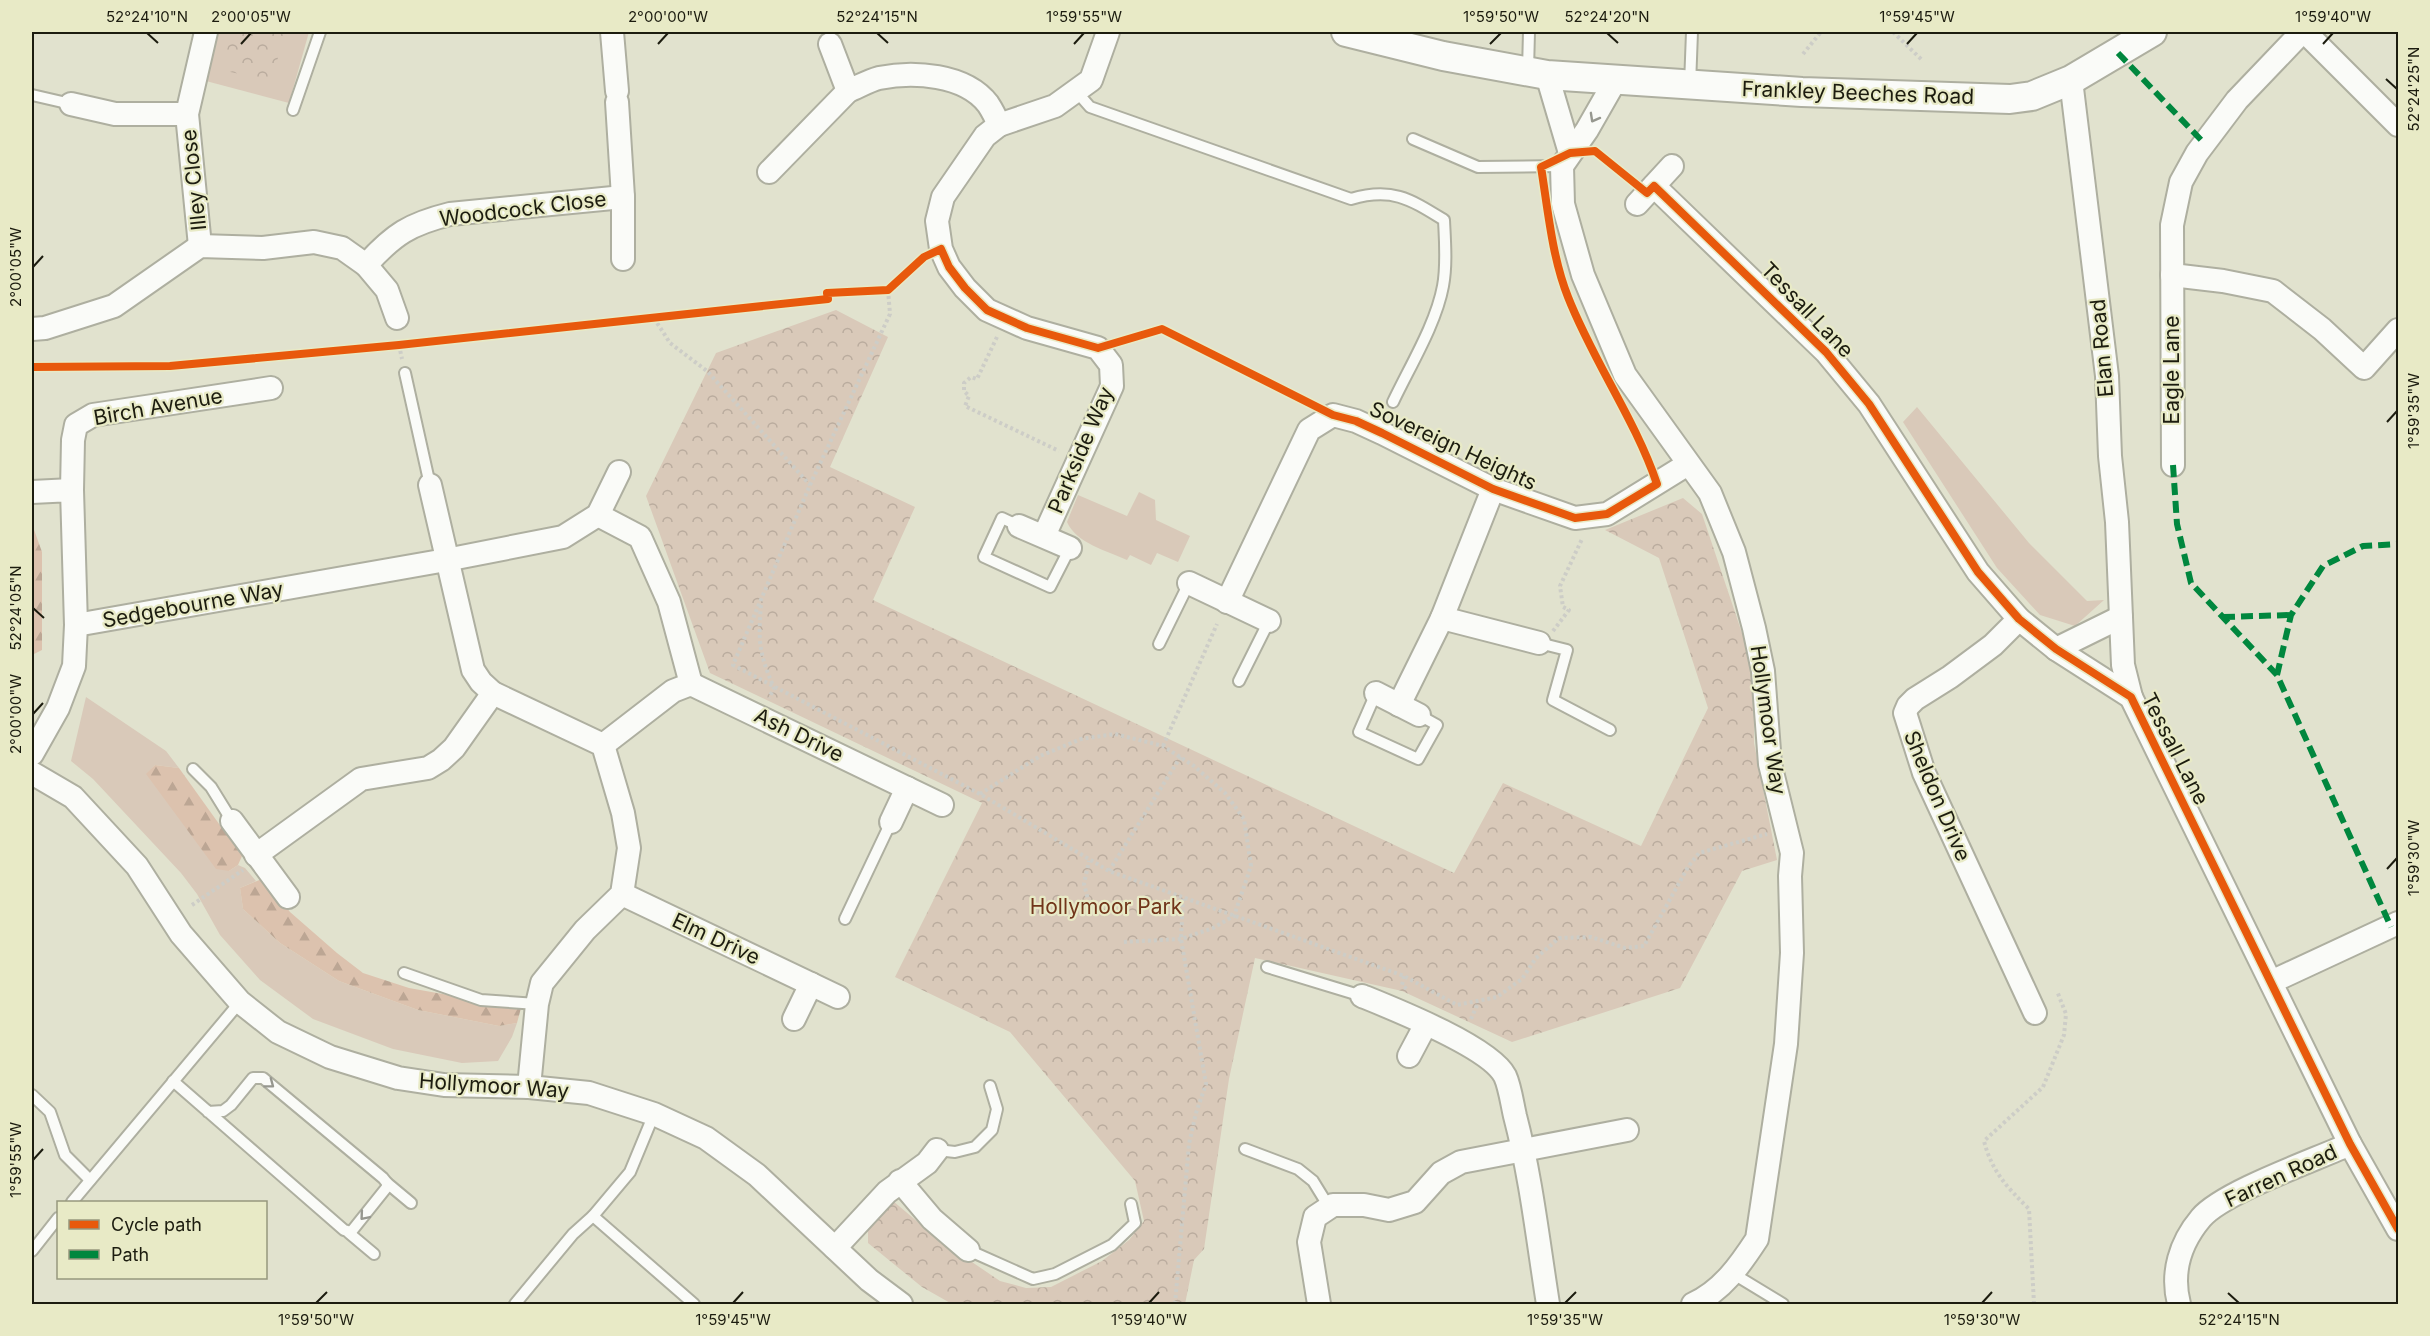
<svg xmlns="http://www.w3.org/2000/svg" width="2430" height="1336" font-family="Inter,sans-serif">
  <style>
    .green { fill: #d9c9b9 }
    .forest { fill: url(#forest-firs) }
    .park { fill: url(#park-crowns) }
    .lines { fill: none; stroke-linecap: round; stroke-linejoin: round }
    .service-casing { stroke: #aeafa0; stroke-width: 14 }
    .minor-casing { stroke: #aeafa0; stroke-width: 26 }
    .tertiary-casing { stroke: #aeafa0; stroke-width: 32 }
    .path { stroke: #cdcdc7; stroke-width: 4; stroke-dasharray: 3 3; stroke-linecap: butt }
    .service { stroke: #fafbf8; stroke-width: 10 }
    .minor { stroke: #fafbf8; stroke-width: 22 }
    .tertiary { stroke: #fafbf8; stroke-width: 28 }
    .quiet { stroke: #00873e; stroke-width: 6; stroke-dasharray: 12 6; stroke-linecap: butt }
    .cycleway-casing { stroke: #e8eac6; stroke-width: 11 }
    .cycleway { stroke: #e8590c; stroke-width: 8 }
    .oneway { stroke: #96978f }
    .ticks { fill: none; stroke: #1c1c0f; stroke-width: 2 }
    .labels { text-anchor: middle; stroke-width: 4.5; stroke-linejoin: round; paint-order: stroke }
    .street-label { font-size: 21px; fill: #1c1c0f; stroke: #e8eac6 }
    .park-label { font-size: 21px; fill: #71351a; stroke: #e8eac6 }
    .neatline { fill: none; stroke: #1c1c0f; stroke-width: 2 }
    .ticks-label { font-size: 15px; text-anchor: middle; fill: #1c1c0f }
  </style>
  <defs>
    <pattern id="forest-firs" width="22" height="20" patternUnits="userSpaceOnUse" patternTransform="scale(1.5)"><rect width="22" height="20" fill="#dcc2ae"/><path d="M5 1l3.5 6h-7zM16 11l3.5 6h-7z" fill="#bca694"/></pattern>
    <pattern id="park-crowns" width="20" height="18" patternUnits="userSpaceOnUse" patternTransform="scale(1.5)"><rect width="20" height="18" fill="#d9c9b9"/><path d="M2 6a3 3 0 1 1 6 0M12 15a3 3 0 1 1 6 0" fill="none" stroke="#baac9e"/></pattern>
  </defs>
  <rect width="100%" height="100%" fill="#e1e2ce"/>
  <g class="green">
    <path d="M 219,32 L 309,32 L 289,103 L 206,81 Z"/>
    <path d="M 1917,407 L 2029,543 L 2087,601 L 2104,600 L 2075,626 L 2040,615 L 1997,568 L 1903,422 Z"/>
    <path d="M 1139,492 L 1155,500 L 1156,520 L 1190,536 L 1178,562 L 1157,553 L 1151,565 L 1130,555 L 1127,560 C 1106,550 1077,544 1067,522 L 1078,495 L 1127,516 Z"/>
    <path d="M 86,697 L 166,751 L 179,768 L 155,765 L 147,774 L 229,871 L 238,865 L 245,868 L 256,881 L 240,888 L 243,909 L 280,943 L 339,981 L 418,1010 L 499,1026 L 517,1023 L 512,1037 L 498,1061 L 462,1063 L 393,1049 L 313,1019 L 260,980 L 220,935 L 197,894 L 181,873 L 93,779 L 71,761 Z"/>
  </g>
  <g class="forest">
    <path d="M 32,524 L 42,552 L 42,650 L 32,655 Z"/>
    <path d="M 155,765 L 179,768 L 242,856 L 238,865 L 229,871 L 216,869 L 146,774 Z"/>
    <path d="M 264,878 L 290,912 L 337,953 L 363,973 L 409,988 L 521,1008 L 517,1023 L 499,1026 L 418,1010 L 339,981 L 280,943 L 243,909 L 240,888 Z"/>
  </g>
  <g class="park">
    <path d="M 232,32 L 275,32 L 284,34 L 272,81 L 221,70 Z"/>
    <path d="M 836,310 L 888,337 L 830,467 L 915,507 L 873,600 L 1454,873 L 1503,783 L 1641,846 L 1708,708 L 1659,558 L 1605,530 L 1683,498 L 1702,514 L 1748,651 L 1754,685 L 1754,743 L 1777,860 L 1742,871 L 1680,988 L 1512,1042 L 1402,991 L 1255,958 L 1229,1079 L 1204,1249 L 1194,1260 L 1185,1304 L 952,1304 L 922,1287 L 868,1243 L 868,1230 L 893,1201 L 938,1239 L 1000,1281 L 1026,1288 L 1051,1287 L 1102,1261 L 1129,1240 L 1144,1221 L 1135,1181 L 1010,1032 L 895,977 L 982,803 L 710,673 L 646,496 L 716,353 Z"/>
  </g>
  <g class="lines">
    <defs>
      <g id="service">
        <path d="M 1528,70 L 1529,32"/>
        <path d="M 1690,85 L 1692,32"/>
        <path d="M 1076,91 L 1090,107 L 1351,199 C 1392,187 1410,199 1444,220 C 1445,241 1447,265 1443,286 C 1436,324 1410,366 1393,402"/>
        <path d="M 32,95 L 71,104"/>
        <path d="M 293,110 L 320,32"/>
        <path d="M 1413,139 L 1478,167 L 1562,166"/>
        <path d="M 405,373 L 430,485"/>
        <path d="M 1019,526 L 1002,518 L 984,557 L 1050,587 L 1070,548"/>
        <path d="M 1539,643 L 1567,650 L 1553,700 L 1610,730"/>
        <path d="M 1159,644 L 1189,583"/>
        <path d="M 1239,681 L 1269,621"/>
        <path d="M 1376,693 L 1359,732 L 1418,759 L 1437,725 L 1419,715"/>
        <path d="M 193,769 L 211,787 L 232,821"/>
        <path d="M 845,919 L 891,822"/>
        <path d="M 1267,967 L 1362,996"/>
        <path d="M 404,973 L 481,1000 L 537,1004"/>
        <path d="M 173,1081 L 344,1230 L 351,1232 L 387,1187 L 387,1183 L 383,1178 L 263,1078 L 253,1078 L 231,1105 L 223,1111 L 208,1112"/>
        <path d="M 32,1095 L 50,1112 L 65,1155 L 90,1180"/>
        <path d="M 654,1114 L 630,1172 L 593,1216 L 694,1304"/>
        <path d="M 1245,1149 L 1298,1169 L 1313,1181 L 1329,1207"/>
        <path d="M 937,1150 L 955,1152 L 975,1147 L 992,1130 L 997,1109 L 990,1086"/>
        <path d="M 387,1183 L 411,1203"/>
        <path d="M 72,1202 L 240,1002"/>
        <path d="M 349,1233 L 374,1254"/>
        <path d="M 968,1250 L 1033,1279 L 1055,1274 L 1112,1245 L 1135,1223 L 1131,1204"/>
        <path d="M 32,1251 L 58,1218"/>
        <path d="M 1732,1273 L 1783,1304"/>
        <path d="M 515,1304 L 573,1234 L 593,1216"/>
      </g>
      <g id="minor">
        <path d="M 612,32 L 617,91"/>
        <path d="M 2305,32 L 2398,125"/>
        <path d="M 830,44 L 848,91 C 858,87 868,81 879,78 C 913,71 965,74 988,104 C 992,110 996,118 999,125 L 1055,106 L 1091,80 L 1108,32"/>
        <path d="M 1547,75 L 1570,153"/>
        <path d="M 2071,80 L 2107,376 L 2110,456 L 2117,522 L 2123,665 L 2131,697"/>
        <path d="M 1615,81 L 1587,130 L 1562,166 L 1563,204 L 1583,275 L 1625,375 L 1710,493 L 1734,552 L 1754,628 L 1763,671 L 1770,764 L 1792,853 L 1790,876 L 1792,953 L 1786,1044 L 1757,1239 C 1740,1265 1722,1291 1693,1304"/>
        <path d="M 617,102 L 623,197 L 623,259"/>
        <path d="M 71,104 L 115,114 L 187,114"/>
        <path d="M 999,125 L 985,136 L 943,197 L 937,221 L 941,249 L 949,267 L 965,288 L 987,310 L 1027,328 L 1098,348 L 1111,365 L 1112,386 L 1044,536"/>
        <path d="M 769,172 L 848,91"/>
        <path d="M 1654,186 L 1826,352 L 1869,404 L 1978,572 L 2019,619 L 2056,649 L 2131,697 L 2350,1144 L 2398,1229"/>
        <path d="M 1637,204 L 1672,166"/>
        <path d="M 200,246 L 187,114 L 206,32"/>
        <path d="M 366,265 C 394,234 410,224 450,214 L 623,197"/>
        <path d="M 2172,275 L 2223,281 L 2273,291 L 2322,329 L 2364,368 L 2398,330"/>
        <path d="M 32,329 L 45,328 L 114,306 L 200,246 L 263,248 L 314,242 L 342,248 L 366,265 L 387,290 L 397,318"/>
        <path d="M 2173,465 L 2172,225 L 2181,182 L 2197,153 L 2237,100 L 2302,32"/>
        <path d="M 430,485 L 473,670 L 481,682 L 493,693 L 603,745 L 623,813 L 629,848 L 622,894 L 585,930 L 542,983 L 537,1004 L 529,1087"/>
        <path d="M 72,490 L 73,440 L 76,425 L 93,415 L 271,388"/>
        <path d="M 32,492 L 72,490 L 76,625"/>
        <path d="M 598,515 L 640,537 L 669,602 L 691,684"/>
        <path d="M 1019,526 L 1070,548"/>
        <path d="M 1189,583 L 1269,621"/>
        <path d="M 1227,602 L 1309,430 L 1333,415 L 1356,421 L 1382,433 L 1493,489 L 1575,518 L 1607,514 L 1688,464"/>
        <path d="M 1442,618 L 1539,643"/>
        <path d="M 2019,619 L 1993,645 L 1950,677 L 1915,699 L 1908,706 L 1905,713 L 1924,773 L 2035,1013"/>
        <path d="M 2056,649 L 2121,617"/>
        <path d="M 1376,693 L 1419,715"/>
        <path d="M 1399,705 L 1442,618 L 1493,489"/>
        <path d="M 603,745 L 673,691 L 691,684 L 942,805"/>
        <path d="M 32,754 L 58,708 L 74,666 L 76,625 L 446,560 L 563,537 L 598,515 L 619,472"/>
        <path d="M 32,773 L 73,797 L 137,866 L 181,934 L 240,1002 L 278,1032 L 330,1057 L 398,1078 L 444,1085 L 529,1087 L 589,1093 L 654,1114 L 706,1138 L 757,1175 L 869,1280 L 901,1304"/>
        <path d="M 232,821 L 288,897"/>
        <path d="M 891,822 L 907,788"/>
        <path d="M 256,855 L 361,779 L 428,768 L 441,760 L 454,748 L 493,693"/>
        <path d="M 622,894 L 838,997"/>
        <path d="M 2271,982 L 2398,923"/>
        <path d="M 1362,996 C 1394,1009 1490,1047 1505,1076 C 1510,1087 1512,1103 1515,1116 C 1531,1177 1538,1241 1548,1304"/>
        <path d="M 794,1019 L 811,984"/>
        <path d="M 1409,1056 L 1426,1024"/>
        <path d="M 900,1181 L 932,1219 L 968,1250"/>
        <path d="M 835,1248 L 887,1192 L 927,1163 L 937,1150"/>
        <path d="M 1319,1304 L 1309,1242 L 1315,1217 L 1333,1205 L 1364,1205 L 1389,1210 L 1415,1202 L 1441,1173 L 1461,1162 L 1627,1130"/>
        <path d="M 2179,1304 C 2171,1273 2180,1243 2201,1218 C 2223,1192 2315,1160 2350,1144"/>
      </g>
      <path id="tertiary" d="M 1346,32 L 1443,56 L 1547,75 L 1802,92 L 2010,99 L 2032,96 L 2071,80 L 2152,32"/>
    </defs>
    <use href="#service" class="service-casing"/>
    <use href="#minor" class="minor-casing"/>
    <use href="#tertiary" class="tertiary-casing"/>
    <g class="path">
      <path d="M 1893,32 L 1923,61"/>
      <path d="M 1803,54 L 1821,32"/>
      <path d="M 888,290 L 890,314 L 810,485 L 733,665 L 980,794 L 1109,871 L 1404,976 L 1457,1005 L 1497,997 L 1522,979 L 1536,958 L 1559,938 L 1591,937 L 1625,948 L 1644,946 L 1688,867 L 1699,853 L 1767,834"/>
      <path d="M 654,318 L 670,343 L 707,371 L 810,485"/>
      <path d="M 997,337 L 977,379 L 971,377 L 964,383 L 964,391 L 969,396 L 965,406 L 1059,451"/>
      <path d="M 399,345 L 402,359"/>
      <path d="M 761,605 C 758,642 759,653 774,688 L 769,698"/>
      <path d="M 1553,631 L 1569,610 L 1563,607 L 1560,586 L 1582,539"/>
      <path d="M 1163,746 L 1217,624"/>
      <path d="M 980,794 L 1040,756 L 1081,739 L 1115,734 L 1163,746 L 1194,766 L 1225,793 L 1244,819 L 1251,866 L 1234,916 L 1213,928 L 1181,939 L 1122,942"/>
      <path d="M 1109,871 L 1181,756"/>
      <path d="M 1089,903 L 1084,884 L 1089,861"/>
      <path d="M 192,905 L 243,870"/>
      <path d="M 1404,976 L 1402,985 L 1408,990"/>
      <path d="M 1471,1019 L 1478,1003"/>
      <path d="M 1175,1304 L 1189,1144 L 1196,1113 L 1206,1084 L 1181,939 L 1183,899"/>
      <path d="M 2034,1304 L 2029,1209 C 2007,1187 1992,1172 1984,1141 L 2043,1087 L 2064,1035 L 2066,1014 L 2057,991"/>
    </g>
    <use href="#service" class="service"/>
    <use href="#minor" class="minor"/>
    <use href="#tertiary" class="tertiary"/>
    <g class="quiet">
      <path d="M 2118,53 L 2204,143"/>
      <path d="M 2173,465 L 2177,524 L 2191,583 L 2277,675 L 2391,927"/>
      <path d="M 2223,617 L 2291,615"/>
      <path d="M 2277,675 L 2291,615 L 2323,566 L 2363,546 L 2398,544"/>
    </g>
    <defs>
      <path id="cycleway" d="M 32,367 L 170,366 L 399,345 L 828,299 L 827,293 L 888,290 L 924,257 L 941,249 L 949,267 L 965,288 L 987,310 L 1027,328 L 1098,348 L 1162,329 L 1333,415 L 1356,421 L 1382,433 L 1493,489 L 1575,518 L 1607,514 L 1657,484 C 1635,419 1593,361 1568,297 C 1552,257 1548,210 1541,167 L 1570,153 L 1595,151 L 1647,193 L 1654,186 L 1826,352 L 1869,404 L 1978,572 L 2019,619 L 2056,649 L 2131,697 L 2350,1144 L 2398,1229"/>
    </defs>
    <use href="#cycleway" class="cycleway-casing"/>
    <use href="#cycleway" class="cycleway"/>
  </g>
  <defs><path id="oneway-chevron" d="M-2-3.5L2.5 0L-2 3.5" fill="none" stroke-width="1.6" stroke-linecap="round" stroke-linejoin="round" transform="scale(1.5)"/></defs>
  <g class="oneway">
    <use href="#oneway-chevron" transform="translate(1594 118) rotate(119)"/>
    <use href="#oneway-chevron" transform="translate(270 1084) rotate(37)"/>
    <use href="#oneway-chevron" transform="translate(364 1216) rotate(130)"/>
  </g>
  <path class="ticks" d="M 147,33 L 158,43M 877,33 L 888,43M 1607,33 L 1618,43M 241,44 L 251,33M 658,44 L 668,33M 1074,44 L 1084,33M 1490,44 L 1501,33M 1907,44 L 1917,33M 2323,44 L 2333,33M 2386,79 L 2397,89M 33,267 L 43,256M 2387,422 L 2397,411M 33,608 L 44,618M 33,714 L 43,703M 2387,869 L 2397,858M 33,1160 L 43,1149M 2228,1293 L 2239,1303M 316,1303 L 327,1292M 733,1303 L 743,1292M 1149,1303 L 1159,1292M 1565,1303 L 1576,1292M 1982,1303 L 1992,1292"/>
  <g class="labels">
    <g class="street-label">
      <text transform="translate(1858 93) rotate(2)" y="7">Frankley Beeches Road</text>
      <text transform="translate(194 180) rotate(-96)" y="7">Illey Close</text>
      <text transform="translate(523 209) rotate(-7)" y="7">Woodcock Close</text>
      <text transform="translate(1807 310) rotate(46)" y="7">Tessall Lane</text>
      <text transform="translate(2102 348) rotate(-95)" y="7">Elan Road</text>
      <text transform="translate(2172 370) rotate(-90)" y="7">Eagle Lane</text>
      <text transform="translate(158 407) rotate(-10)" y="7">Birch Avenue</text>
      <text transform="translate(1453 446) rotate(25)" y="7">Sovereign Heights</text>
      <text transform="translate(1081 450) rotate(-67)" y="7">Parkside Way</text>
      <text transform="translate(193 605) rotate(-10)" y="7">Sedgebourne Way</text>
      <text transform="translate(1768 720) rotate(82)" y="7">Hollymoor Way</text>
      <text transform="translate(799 735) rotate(26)" y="7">Ash Drive</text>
      <text transform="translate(2175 749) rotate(63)" y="7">Tessall Lane</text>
      <text transform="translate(1937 796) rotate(67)" y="7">Sheldon Drive</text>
      <text transform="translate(716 939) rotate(25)" y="7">Elm Drive</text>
      <text transform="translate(494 1086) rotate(4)" y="7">Hollymoor Way</text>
      <text transform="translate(2281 1176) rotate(-25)" y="7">Farren Road</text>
    </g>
    <g class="park-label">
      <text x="1106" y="914">Hollymoor Park</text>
    </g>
  </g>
  <rect width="2430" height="1336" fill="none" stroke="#e8eac6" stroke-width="66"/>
  <rect x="57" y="1201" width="210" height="78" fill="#e8eac6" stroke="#96987d" stroke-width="1.5"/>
  <rect x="69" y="1220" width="30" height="9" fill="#e8590c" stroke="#96987d" stroke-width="1.5"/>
  <text x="111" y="1231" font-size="18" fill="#1c1c0f">Cycle path</text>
  <rect x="69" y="1250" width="30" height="9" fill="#00873e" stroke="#96987d" stroke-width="1.5"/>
  <text x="111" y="1261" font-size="18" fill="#1c1c0f">Path</text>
  <rect x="33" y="33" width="2364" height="1270" class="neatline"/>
  <g class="ticks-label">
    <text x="147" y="22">52°24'10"N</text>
    <text x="251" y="22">2°00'05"W</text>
    <text x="668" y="22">2°00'00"W</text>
    <text x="877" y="22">52°24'15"N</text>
    <text x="1084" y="22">1°59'55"W</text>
    <text x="1501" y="22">1°59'50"W</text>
    <text x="1607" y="22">52°24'20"N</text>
    <text x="1917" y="22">1°59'45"W</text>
    <text x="2333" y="22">1°59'40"W</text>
    <text transform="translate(2414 89) rotate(-90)" y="5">52°24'25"N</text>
    <text transform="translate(16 267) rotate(-90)" y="5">2°00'05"W</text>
    <text transform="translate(2414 411) rotate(-90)" y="5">1°59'35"W</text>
    <text transform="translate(16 608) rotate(-90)" y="5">52°24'05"N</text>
    <text transform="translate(16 714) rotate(-90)" y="5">2°00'00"W</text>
    <text transform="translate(2414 858) rotate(-90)" y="5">1°59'30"W</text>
    <text transform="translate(16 1160) rotate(-90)" y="5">1°59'55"W</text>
    <text x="316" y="1325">1°59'50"W</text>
    <text x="733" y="1325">1°59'45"W</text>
    <text x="1149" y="1325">1°59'40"W</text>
    <text x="1565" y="1325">1°59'35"W</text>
    <text x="1982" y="1325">1°59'30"W</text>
    <text x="2239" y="1325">52°24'15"N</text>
  </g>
</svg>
